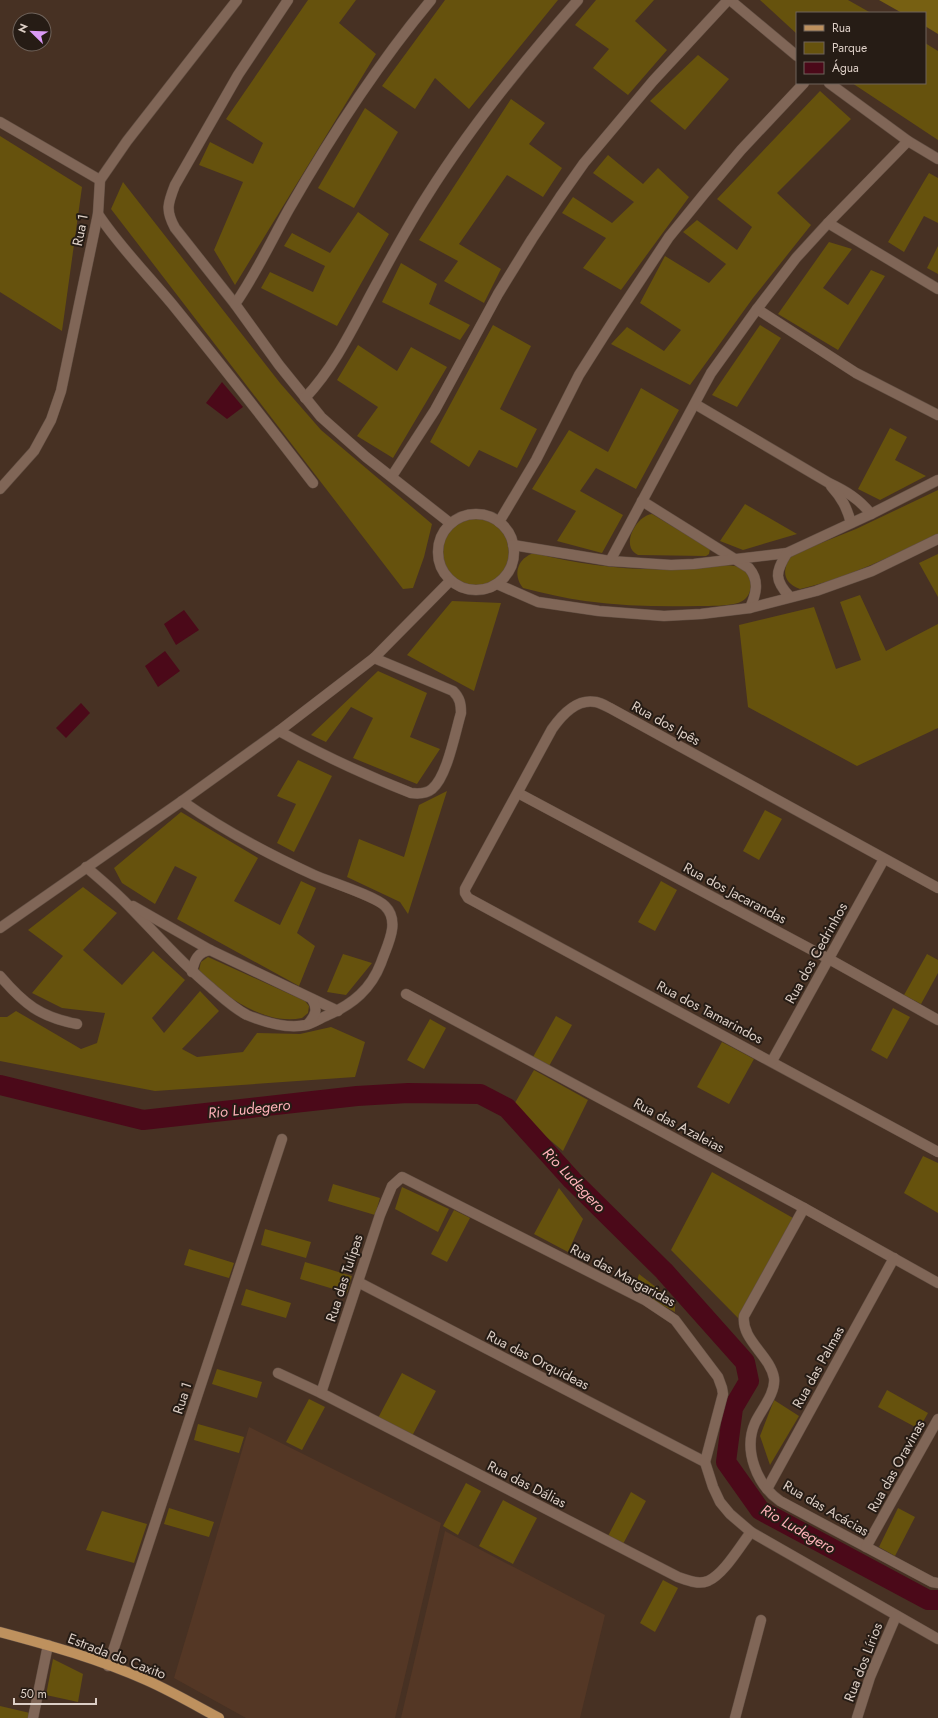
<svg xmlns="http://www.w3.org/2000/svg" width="938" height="1718" font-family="Jost,sans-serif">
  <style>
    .built { fill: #543725 }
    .green { fill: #66520d }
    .forest { fill: #776012 }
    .water { fill: #4b0919 }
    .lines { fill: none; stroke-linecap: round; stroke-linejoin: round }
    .river { stroke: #4b0919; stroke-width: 20 }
    .minor-casing { stroke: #624f43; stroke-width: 11 }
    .major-casing { stroke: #624f43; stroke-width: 11 }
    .minor { stroke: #806657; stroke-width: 10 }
    .major { stroke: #be915e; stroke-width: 10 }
    .labels { text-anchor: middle; stroke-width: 4; stroke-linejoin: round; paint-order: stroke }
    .street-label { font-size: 14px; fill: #dccec5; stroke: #261c15 }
    .water-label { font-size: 15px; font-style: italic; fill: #fdb1b8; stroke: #261c15 }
  </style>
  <rect width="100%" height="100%" fill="#473123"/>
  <g class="built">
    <path d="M 249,1427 L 441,1523 L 395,1718 L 246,1718 L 174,1678 Z"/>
    <path d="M 445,1531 L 605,1615 L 580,1718 L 401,1718 Z"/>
  </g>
  <g class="green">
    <path d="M 308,0 L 356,0 L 339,23 L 376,54 L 235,285 L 214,250 L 243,182 L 199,165 L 210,142 L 253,164 L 263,143 L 226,119 Z"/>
    <path d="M 445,0 L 558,0 L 469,109 L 435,78 L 415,109 L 382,86 Z"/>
    <path d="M 596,0 L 654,0 L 635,21 L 667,50 L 628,95 L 593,68 L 609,49 L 575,25 Z"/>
    <path d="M 760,0 L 848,0 L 871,13 L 797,13 L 797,34 Z"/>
    <path d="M 925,43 L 938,51 L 938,140 L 852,83 L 925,83 Z"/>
    <path d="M 698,55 L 729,79 L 685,130 L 650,101 Z"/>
    <path d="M 820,91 L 851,119 L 777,193 L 811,225 L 753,298 L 690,385 L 611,344 L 627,327 L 664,351 L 681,330 L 640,303 L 665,256 L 709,283 L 726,264 L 683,232 L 697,220 L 737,250 L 752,227 L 717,199 Z"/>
    <path d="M 511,99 L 545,123 L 529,144 L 562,168 L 543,197 L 507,175 L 459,244 L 501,269 L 484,303 L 444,281 L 458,261 L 419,240 Z"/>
    <path d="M 365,108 L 398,132 L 354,208 L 318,188 Z"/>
    <path d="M 0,136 L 82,187 L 62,331 L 0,292 Z"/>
    <path d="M 608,155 L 643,184 L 658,168 L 689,197 L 621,290 L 583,268 L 606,238 L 562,213 L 573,197 L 612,223 L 634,202 L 593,173 Z"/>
    <path d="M 929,173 L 938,178 L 938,223 L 924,216 L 904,252 L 888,242 Z"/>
    <path d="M 123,182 L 280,383 L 321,430 L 432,524 L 424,557 L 413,588 L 403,589 L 111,209 Z"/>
    <path d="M 358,212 L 389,234 L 337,326 L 261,288 L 270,272 L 313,292 L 325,266 L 284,246 L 292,233 L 330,253 Z"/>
    <path d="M 829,242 L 852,249 L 823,288 L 848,305 L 871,270 L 885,276 L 838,350 L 778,314 Z"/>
    <path d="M 938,246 L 938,274 L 927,268 Z"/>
    <path d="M 401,263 L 437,284 L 429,304 L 470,325 L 460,340 L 382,302 Z"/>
    <path d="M 493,325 L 531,346 L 500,409 L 537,429 L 517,468 L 479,450 L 469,467 L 430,442 Z"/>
    <path d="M 760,325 L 781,338 L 737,407 L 712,395 Z"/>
    <path d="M 358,345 L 397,371 L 411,347 L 447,367 L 393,458 L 357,436 L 378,407 L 337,380 Z"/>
    <path d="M 641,388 L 679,410 L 636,489 L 596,468 L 580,491 L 623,515 L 602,553 L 557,541 L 576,511 L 532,489 L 569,430 L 608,452 Z"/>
    <path d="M 890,428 L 907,437 L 895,460 L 926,476 L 880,500 L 858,489 Z"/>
    <path d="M 938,490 L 938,534 C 893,555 849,578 800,589 C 782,582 782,570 791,555 L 856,529 Z"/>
    <path d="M 745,504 L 797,534 L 743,550 L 720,541 Z"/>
    <path d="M 652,514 L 710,549 L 709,554 L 706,556 L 638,555 C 619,546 637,515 652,514 Z"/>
    <circle cx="475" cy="552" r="34"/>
    <path d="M 534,553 C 586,566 637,572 690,568 C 704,567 739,560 748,573 C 754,584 751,599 738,603 C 727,606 711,606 699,606 C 661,607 623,606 585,601 C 564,598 543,593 523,588 C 512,574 518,558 534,553 Z"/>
    <path d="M 938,554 L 938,597 L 919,563 Z"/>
    <path d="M 860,595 L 886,651 L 938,624 L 938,728 L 857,766 L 748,707 L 739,625 L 814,607 L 836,669 L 861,660 L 840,602 Z"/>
    <path d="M 452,601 L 501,603 L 474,691 L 407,655 Z"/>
    <path d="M 378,671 L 427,693 L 410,737 L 440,749 L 417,784 L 353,758 L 373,718 L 351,707 L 326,742 L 311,735 Z"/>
    <path d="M 298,760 L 332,776 L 294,852 L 277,843 L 296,804 L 277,796 Z"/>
    <path d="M 447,791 L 408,914 L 400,902 L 347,877 L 359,839 L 404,857 L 419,805 Z"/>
    <path d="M 765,810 L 782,819 L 759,860 L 743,851 Z"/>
    <path d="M 181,812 L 258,858 L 234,901 L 280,925 L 301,881 L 316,888 L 297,933 L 315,946 L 299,986 L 177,919 L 197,877 L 175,866 L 155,904 L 122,883 L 114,868 Z"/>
    <path d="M 661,881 L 677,890 L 655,931 L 638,922 Z"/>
    <path d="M 83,887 L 117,913 L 83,950 L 122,985 L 153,951 L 185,980 L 152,1018 L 164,1033 L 200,991 L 219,1011 L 182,1049 L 197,1057 L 243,1052 L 257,1033 L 300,1034 L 331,1027 L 365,1042 L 355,1077 L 155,1091 L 0,1061 L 0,1017 L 7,1017 L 16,1011 L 81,1049 L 97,1043 L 105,1013 L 62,1008 L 32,993 L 63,956 L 28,930 Z"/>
    <path d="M 343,954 L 372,963 L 346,995 L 327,992 Z"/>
    <path d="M 927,954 L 938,960 L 938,973 L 921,1004 L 904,995 Z"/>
    <path d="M 208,957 L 305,1001 L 309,1006 L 308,1013 L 302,1018 C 266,1026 222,996 199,970 L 201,962 Z"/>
    <path d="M 893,1008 L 910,1017 L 887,1059 L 871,1050 Z"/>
    <path d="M 556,1016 L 572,1025 L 549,1066 L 533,1057 Z"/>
    <path d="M 430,1019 L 446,1028 L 424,1069 L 407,1060 Z"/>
    <path d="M 722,1042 L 754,1059 L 729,1104 L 697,1087 Z"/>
    <path d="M 534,1070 L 588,1100 L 563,1151 L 512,1108 Z"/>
    <path d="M 923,1156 L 938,1163 L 938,1213 L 904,1193 Z"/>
    <path d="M 712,1172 L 793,1218 L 739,1319 L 671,1250 Z"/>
    <path d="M 333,1184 L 380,1198 L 375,1215 L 328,1201 Z"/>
    <path d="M 402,1187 L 449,1209 L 438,1232 L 395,1209 Z"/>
    <path d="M 559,1188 L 583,1219 L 568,1252 L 534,1234 Z"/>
    <path d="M 454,1210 L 470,1218 L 447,1262 L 431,1254 Z"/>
    <path d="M 265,1229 L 311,1242 L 306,1258 L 261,1245 Z"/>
    <path d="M 189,1249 L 234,1263 L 229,1278 L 184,1265 Z"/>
    <path d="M 305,1262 L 352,1276 L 347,1293 L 300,1279 Z"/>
    <path d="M 639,1274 L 675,1302 L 675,1312 L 634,1290 Z"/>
    <path d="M 246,1289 L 291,1303 L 286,1318 L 241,1305 Z"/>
    <path d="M 217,1369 L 262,1382 L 257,1398 L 212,1384 Z"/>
    <path d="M 402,1373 L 436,1391 L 412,1436 L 378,1418 Z"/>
    <path d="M 887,1390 L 928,1413 L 919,1429 L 878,1407 Z"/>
    <path d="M 309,1399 L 325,1407 L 302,1450 L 286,1442 Z"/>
    <path d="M 774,1400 L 799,1416 L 770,1465 L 760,1436 Z"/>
    <path d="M 198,1424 L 244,1437 L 239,1453 L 194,1440 Z"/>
    <path d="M 466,1483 L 481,1491 L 458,1535 L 443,1526 Z"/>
    <path d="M 631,1492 L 646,1501 L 623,1544 L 608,1536 Z"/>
    <path d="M 503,1500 L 537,1518 L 513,1564 L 479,1546 Z"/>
    <path d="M 169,1508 L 214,1522 L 209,1537 L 164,1524 Z"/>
    <path d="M 898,1508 L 915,1517 L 895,1556 L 879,1547 Z"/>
    <path d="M 102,1511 L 147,1524 L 134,1563 L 86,1550 Z"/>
    <path d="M 663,1580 L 678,1588 L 655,1632 L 640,1623 Z"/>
    <path d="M 53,1659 L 83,1674 L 78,1702 L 46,1695 Z"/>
    <path d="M 0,1706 L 30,1713 L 29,1718 L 0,1718 Z"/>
  </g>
  <path class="forest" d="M 879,0 L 938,0 L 938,34 L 925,26 L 925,13 L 902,13 Z"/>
  <g class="water">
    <path d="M 222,382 L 243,407 L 227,419 L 206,403 Z"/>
    <path d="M 184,610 L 199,630 L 176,645 L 164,624 Z"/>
    <path d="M 165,651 L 180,671 L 158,687 L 145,666 Z"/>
    <path d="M 81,703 L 90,713 L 66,738 L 56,728 Z"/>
  </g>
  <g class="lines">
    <path class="river" d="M 0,1085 L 143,1120 L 357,1096 L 408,1093 L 480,1094 L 507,1108 L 572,1180 L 664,1271 L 745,1362 L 749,1381 L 733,1408 L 726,1462 L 760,1510 L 928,1600 L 938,1600"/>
    <defs>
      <g id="minor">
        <path d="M 288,0 L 238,75 L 175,185 C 168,203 165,210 175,228 L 235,304 L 279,365 L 321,417 L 366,457 L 450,523"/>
        <path d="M 730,0 L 797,56"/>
        <path d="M 829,83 L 908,141 L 938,159"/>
        <path d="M 0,122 L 100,180"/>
        <path d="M 98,214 C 119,246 147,274 172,304 C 220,363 267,423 313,483"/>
        <path d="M 828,223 L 938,289"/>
        <path d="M 235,304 C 256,274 271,241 289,209 C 331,136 377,65 431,0"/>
        <path d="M 757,309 L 856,373 L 938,415"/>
        <path d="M 305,398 C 337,364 355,323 377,283 C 393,254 409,224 427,196 C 471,126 523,62 578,0"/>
        <path d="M 695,404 L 829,483 C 846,491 859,499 871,514"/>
        <path d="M 392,476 L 435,410 L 498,294 L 532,239 L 560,197 L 584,163 L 653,81 L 728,0"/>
        <path d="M 831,486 C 842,498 847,508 851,523"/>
        <path d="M 0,489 L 34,451 L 51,420 L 61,391 L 98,214 L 100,180 L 127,141 L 237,0"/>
        <path d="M 642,501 L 749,568 C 760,581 756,594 750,608"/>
        <circle cx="476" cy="552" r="38"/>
        <path d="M 499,522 L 536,460 L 579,375 L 612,323 L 669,237 L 704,194 L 741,150 L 804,83"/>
        <path d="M 513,545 L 610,561 L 671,565 L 694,564 L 787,553 L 871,514 L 938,480"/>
        <path d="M 787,553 C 775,572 774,580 790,597"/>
        <path d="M 610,561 L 711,373 L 757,309 L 796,258 L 828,223 L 908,141"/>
        <path d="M 497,584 L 538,602 L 599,611 L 664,616 L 701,614 L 750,608 L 816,591 L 872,571 L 938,539"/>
        <path d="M 279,731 C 322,755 365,775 411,793 C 419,794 426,794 432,789 C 447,777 455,733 461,713 C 461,704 460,698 453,691 L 374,658"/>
        <path d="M 518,793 L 829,959 L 938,1020"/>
        <path d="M 86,867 C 99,878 112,889 124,901 C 152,929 178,960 209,986 C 221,996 233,1008 247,1015 C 264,1022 288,1029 306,1025 C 313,1023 321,1018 328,1015 C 353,1004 371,989 381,963 C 387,945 401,922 385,906 C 375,896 330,882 314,875 C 268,854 223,830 182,801"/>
        <path d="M 938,888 L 610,708 C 606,706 601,703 596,702 C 577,698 561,716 552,729 L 465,889 L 465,893 L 468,898 L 938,1152"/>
        <path d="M 133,906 L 210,950 L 338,1011"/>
        <path d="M 0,928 L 182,801 L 279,731 L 374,658 L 450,581"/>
        <path d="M 192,972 C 194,960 198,952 210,950"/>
        <path d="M 0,976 C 24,1004 40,1017 77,1024"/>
        <path d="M 406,994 L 804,1208 L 938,1283"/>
        <path d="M 308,1024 C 316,1015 318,1009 312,999"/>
        <path d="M 772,1061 L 884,859"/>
        <path d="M 804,1208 L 744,1316 C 741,1340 770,1355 774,1378 C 776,1393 761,1410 755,1423 C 743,1450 757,1485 780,1501 L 932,1582 L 938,1583"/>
        <path d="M 358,1282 L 705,1462"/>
        <path d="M 278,1373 L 321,1393 L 678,1577 C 687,1580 698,1585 708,1581 C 724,1574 740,1546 751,1532"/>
        <path d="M 321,1393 L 380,1215 L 392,1186 L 402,1177 L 645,1300 L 675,1320 L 718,1377 L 722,1388 L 723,1394 L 705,1462 L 713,1487 L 720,1502 L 730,1514 L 751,1532 L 938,1639"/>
        <path d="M 767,1489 L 894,1258"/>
        <path d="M 866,1547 L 938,1419"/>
        <path d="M 108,1666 L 282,1139"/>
        <path d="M 33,1718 L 48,1645"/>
        <path d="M 735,1718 L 761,1620"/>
        <path d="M 857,1718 L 870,1677 L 896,1616"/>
      </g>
      <path id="major" d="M 0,1632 C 49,1645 99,1659 146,1680 C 171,1691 195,1705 219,1718"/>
    </defs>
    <use href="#minor" class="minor-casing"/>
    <use href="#major" class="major-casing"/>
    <use href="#minor" class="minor"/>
    <use href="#major" class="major"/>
  </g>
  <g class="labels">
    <g class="street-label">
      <text transform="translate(80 230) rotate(-79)" y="5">Rua 1</text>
      <text transform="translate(666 723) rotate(29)" y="5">Rua dos Ipês</text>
      <text transform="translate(735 893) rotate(28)" y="5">Rua dos Jacarandas</text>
      <text transform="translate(816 953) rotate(-61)" y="5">Rua dos Cedrinhos</text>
      <text transform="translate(710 1012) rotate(28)" y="5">Rua dos Tamarindos</text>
      <text transform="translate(679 1125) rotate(28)" y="5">Rua das Azaleias</text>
      <text transform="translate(623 1275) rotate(28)" y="5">Rua das Margaridas</text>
      <text transform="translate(344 1278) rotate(-72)" y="5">Rua das Tulípas</text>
      <text transform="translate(538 1360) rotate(27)" y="5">Rua das Orquídeas</text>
      <text transform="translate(818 1367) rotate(-61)" y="5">Rua das Palmas</text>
      <text transform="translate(182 1398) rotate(-72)" y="5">Rua 1</text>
      <text transform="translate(896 1466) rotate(-61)" y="5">Rua das Oravinas</text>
      <text transform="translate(527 1484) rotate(27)" y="5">Rua das Dálias</text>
      <text transform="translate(826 1508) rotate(30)" y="5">Rua das Acácias</text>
      <text transform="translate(117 1656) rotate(21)" y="5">Estrada do Caxito</text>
      <text transform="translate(863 1662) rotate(-69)" y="5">Rua dos Lírios</text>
    </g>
    <g class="water-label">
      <text transform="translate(249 1109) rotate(-6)" y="5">Rio Ludegero</text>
      <text transform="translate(574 1180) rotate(46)" y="5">Rio Ludegero</text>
      <text transform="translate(798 1529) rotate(30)" y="5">Rio Ludegero</text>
    </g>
  </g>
  <rect x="796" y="12" width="130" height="72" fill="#261c15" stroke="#6f635b"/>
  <rect x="804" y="25" width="20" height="6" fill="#be915e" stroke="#6f635b"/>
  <text x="832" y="32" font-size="12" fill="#dccec5">Rua</text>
  <rect x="804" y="42" width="20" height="12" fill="#66520d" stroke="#6f635b"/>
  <text x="832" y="52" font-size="12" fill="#dccec5">Parque</text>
  <rect x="804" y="62" width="20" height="12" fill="#4b0919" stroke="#6f635b"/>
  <text x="832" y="72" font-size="12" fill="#dccec5">Água</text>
  <g transform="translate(32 32) rotate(293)"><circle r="19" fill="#261c15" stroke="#6f635b"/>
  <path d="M0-3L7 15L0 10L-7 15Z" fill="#da9af6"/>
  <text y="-6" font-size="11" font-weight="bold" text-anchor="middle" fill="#dccec5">N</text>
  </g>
  <path d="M14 1698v6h82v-6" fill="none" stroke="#dccec5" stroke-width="2"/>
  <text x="20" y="1698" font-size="12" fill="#dccec5" stroke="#261c15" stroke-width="3" paint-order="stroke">50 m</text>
</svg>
